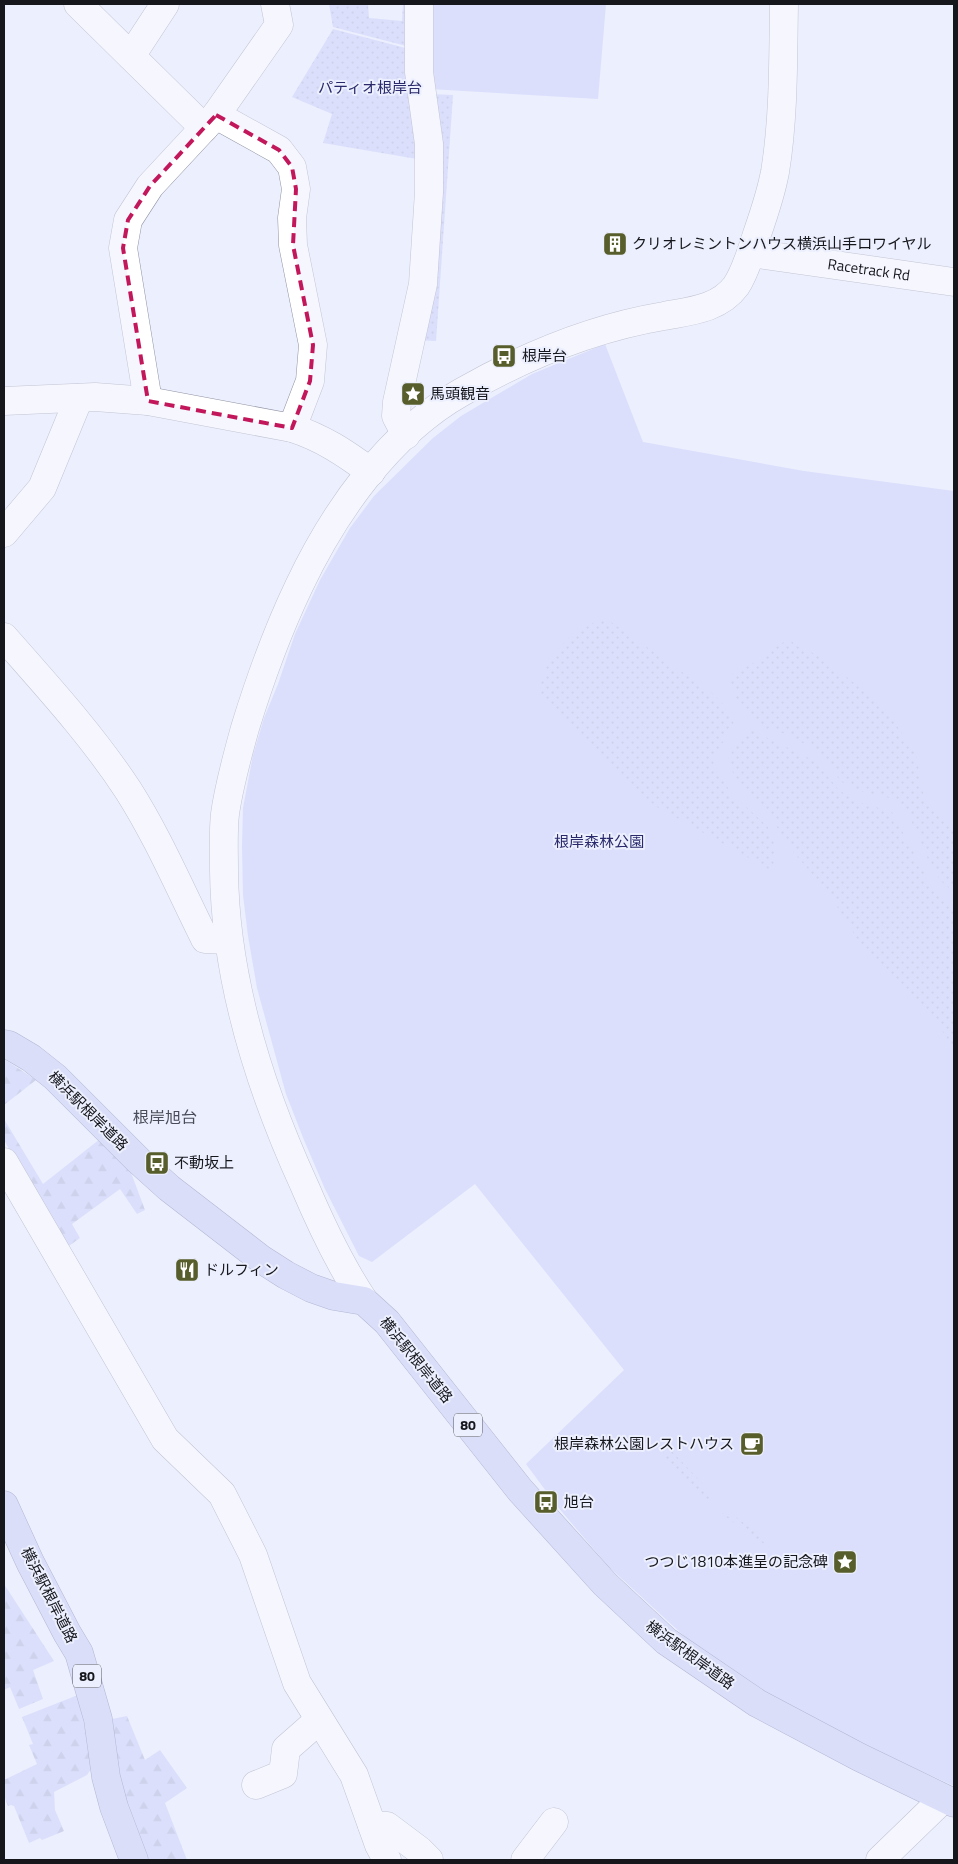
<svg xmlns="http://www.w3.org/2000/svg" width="958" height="1864" font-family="'Titillium Web','Noto Sans JP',sans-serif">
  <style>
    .green { fill: #c5cdfa }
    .forest { fill: url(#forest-firs) }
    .garden { fill: url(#garden-dots) }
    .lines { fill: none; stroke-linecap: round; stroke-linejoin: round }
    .minor-casing { stroke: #9093a2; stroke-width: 29 }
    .major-casing { stroke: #6e75a3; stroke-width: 29 }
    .minor { stroke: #fff; stroke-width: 28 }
    .major { stroke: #c4caf3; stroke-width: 28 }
    .marked { fill: none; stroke: #c2185b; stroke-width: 4; stroke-dasharray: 10 6; stroke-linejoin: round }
    .labels { text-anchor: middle; stroke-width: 4; stroke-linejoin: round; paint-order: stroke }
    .shield { fill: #eceffd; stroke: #565860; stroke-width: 1 }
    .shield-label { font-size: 14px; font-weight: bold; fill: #16171d }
    .park-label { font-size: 15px; fill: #29296b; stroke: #eceffd }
    .poi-label { font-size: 15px; fill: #16171d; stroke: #eceffd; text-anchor: start }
    .street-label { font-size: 15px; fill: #16171d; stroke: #eceffd }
    .neighbourhood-label { font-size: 16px; fill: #4a4c5a; stroke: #eceffd }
  </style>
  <defs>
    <pattern id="forest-firs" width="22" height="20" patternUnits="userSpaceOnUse" patternTransform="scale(1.25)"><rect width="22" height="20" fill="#c5cdfa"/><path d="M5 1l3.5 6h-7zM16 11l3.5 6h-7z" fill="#a8afd6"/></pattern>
    <pattern id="garden-dots" width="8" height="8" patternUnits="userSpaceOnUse" patternTransform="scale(1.25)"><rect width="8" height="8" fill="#c5cdfa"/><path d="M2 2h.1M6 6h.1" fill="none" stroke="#a8afd6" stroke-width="1.8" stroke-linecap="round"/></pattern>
  </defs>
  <rect width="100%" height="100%" fill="#eceffd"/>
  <g class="green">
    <path d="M 426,4 L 606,4 L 598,99 L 430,89 Z"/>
    <path d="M 605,344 L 643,442 L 804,471 L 954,491 L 954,1786 L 868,1747 L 761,1691 L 684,1636 L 608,1566 L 557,1506 L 526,1464 L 624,1370 L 475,1184 L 372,1262 L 359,1256 L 325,1189 L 304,1140 L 286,1094 L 257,988 L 248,936 L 243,895 L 242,846 L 243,808 L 253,755 L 264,718 L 278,684 L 295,634 L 320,580 L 350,528 L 374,496 L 433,438 L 461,416 L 532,374 Z"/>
  </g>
  <g class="forest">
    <path d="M 4,1059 L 36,1080 L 4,1105 Z"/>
    <path d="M 4,1119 L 43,1184 L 100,1139 L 130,1170 L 145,1210 L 137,1214 L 120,1189 L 72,1224 L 80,1238 L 66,1248 L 4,1140 Z"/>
    <path d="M 4,1584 L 54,1661 L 33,1670 L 43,1699 L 19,1709 L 10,1687 L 4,1690 Z"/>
    <path d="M 78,1695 L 93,1766 L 87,1775 L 54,1792 L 55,1810 L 64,1831 L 42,1840 L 40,1838 L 29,1843 L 14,1806 L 11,1805 L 8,1806 L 4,1796 L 4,1780 L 37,1764 L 29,1745 L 33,1744 L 22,1717 Z"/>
    <path d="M 127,1716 L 145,1760 L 160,1750 L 187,1788 L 165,1803 L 187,1860 L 149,1860 L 120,1783 L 112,1719 Z"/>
  </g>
  <g class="garden">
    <path d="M 329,4 L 368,4 L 369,18 L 402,21 L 403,4 L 415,4 L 414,48 L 333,27 Z"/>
    <path d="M 333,29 L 413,50 L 423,160 L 323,143 L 332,114 L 292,97 Z"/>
    <path d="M 431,94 L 453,95 L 436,341 L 415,340 Z"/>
    <path d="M 604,617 L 712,693 L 726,707 L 734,724 L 712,760 L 731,793 L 768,827 L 776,849 L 772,871 L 655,806 L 537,695 L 548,659 L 572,634 Z"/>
    <path d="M 788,639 L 801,648 L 818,655 L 883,705 L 916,754 L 924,798 L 954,831 L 954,892 C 948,888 942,883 938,877 C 925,860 912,810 896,801 C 881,793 863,795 849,787 C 835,779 829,763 818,753 C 808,746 797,739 785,734 C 778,731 770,731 763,727 C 745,716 731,697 730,675 L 753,663 Z"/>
    <path d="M 751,730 L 815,761 L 839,790 L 856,801 L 892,812 L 922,868 L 929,884 L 954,908 L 954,1048 L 931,1015 L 862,947 L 838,908 L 813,875 L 794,853 L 767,812 L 744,789 L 726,762 L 741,736 Z"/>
    <path d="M 666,1445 L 716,1498 L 709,1503 L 662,1457 Z"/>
    <path d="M 727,1510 L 776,1548 L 771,1549 L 722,1514 Z"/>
  </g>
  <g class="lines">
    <defs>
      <g id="minor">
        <path d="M 78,4 L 204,128"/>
        <path d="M 131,56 L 165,4"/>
        <path d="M 216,115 L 279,150 L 292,167 L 296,189 L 292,218 L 293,245 L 313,345 L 310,381 L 292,428"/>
        <path id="s1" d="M 751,253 L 954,282"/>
        <path d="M 4,401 L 95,397 L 148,401 L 292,428 C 323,438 345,453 371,472"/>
        <path d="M 148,401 L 123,248 L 128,220 L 150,186 L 216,115 L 279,25 L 275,4"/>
        <path d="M 406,435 L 396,416 L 397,402 L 423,284 L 429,192 L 429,144 L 419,72 L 419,4"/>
        <path d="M 4,533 L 42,488 L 79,398"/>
        <path d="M 4,637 C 47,686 92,735 128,790 C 158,837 180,889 205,939 L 228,940"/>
        <path d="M 4,1162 L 165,1439 L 222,1494 L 253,1555 L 297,1683 L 354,1775 L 379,1845 L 387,1860"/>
        <path d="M 364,1301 C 340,1265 322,1227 305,1187 C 260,1089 225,979 224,870 C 224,852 223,832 225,814 C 229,785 237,757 245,728 C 260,679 277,632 299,586 C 334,512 389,433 462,392 C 525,356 592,328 664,316 C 690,311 719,309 736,286 C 745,273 752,250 757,234 C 764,214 771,193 775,172 C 784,117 783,59 784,4"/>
        <path d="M 256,1785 L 283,1774 L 286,1749 L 319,1720"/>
        <path d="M 372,1825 L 387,1826 L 419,1850 L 429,1860"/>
        <path d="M 525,1860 L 554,1822"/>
        <path d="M 880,1860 L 943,1799"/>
      </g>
      <g id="major">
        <path d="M 4,1044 L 9,1045 L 31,1058 L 55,1077 L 138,1160 L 169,1188 L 261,1259 L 286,1275 L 311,1288 L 334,1296 L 364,1301 L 387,1322 L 520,1490 L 605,1584 L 666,1641 L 757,1703 L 859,1757 L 954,1803"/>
        <path d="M 4,1505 L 30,1562 L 67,1633 L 79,1653 L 98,1719 L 106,1777 L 114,1807 L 134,1860"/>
      </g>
    </defs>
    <use href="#minor" class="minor-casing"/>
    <use href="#major" class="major-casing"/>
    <use href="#minor" class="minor"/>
    <use href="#major" class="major"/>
  </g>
  <path d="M0 0H958V1864H0ZM 216,115 L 279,150 L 292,167 L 296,189 L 293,245 L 313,345 L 310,381 L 292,428 L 148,401 L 123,248 L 128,220 L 150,186 Z" fill="#eceffd" fill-opacity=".55" fill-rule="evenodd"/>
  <path class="marked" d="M 216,115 L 279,150 L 292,167 L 296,189 L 293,245 L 313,345 L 310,381 L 292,428 L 148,401 L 123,248 L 128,220 L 150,186 Z"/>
  <defs>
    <symbol id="building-square" viewBox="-11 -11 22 22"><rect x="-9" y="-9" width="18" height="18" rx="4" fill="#575d2b" stroke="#eceffd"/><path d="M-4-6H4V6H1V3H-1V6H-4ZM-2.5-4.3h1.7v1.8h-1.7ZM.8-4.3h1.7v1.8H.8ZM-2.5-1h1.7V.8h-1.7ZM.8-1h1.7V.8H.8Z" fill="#fff"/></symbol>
    <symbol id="bus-square" viewBox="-11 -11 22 22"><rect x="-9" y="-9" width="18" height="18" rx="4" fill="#575d2b" stroke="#eceffd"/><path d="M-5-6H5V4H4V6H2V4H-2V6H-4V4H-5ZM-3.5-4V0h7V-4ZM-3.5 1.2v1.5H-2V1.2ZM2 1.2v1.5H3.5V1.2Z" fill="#fff"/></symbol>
    <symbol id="sight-square" viewBox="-11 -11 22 22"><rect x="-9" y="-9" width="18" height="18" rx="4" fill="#575d2b" stroke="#eceffd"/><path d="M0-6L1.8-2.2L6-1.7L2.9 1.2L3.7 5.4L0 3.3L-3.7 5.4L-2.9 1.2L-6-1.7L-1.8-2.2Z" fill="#fff"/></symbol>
    <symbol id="restaurant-square" viewBox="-11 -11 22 22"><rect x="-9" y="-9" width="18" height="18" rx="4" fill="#575d2b" stroke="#eceffd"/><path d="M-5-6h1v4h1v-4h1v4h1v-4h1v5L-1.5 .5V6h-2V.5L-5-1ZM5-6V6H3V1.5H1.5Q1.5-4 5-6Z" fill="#fff"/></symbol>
    <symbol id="cafe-square" viewBox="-11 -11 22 22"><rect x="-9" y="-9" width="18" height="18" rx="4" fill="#575d2b" stroke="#eceffd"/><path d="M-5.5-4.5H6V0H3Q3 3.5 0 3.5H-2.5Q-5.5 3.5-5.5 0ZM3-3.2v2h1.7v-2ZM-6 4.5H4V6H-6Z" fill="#fff"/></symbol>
  </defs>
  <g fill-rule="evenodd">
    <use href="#building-square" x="601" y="230" width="28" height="28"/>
    <use href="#bus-square" x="490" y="342" width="28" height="28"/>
    <use href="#sight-square" x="399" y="380" width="28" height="28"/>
    <use href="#bus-square" x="143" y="1149" width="28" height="28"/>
    <use href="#restaurant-square" x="173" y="1256" width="28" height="28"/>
    <use href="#cafe-square" x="738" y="1430" width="28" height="28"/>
    <use href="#bus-square" x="532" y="1488" width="28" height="28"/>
    <use href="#sight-square" x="831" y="1548" width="28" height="28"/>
  </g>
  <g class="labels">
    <g class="shield">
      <rect x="454" y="1413.5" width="28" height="23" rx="4"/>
      <rect x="73" y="1664.5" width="28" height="23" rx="4"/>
    </g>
    <g class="shield-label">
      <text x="468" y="1430">80</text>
      <text x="87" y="1681">80</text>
    </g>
    <g class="park-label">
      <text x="370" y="93">パティオ根岸台</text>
      <text x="599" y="847">根岸森林公園</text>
    </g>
    <g class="poi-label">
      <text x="632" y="249">クリオレミントンハウス横浜山手ロワイヤル</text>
      <text x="522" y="361">根岸台</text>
      <text x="430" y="399">馬頭観音</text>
      <text x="174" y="1168">不動坂上</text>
      <text x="204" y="1275">ドルフィン</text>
      <text x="734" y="1449" text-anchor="end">根岸森林公園レストハウス</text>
      <text x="564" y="1507">旭台</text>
      <text x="828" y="1567" text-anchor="end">つつじ1810本進呈の記念碑</text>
    </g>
    <g class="street-label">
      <text dy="5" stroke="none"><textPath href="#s1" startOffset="119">Racetrack Rd</textPath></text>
      <text transform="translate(88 1111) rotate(45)" y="5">横浜駅根岸道路</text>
      <text transform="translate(416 1360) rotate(51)" y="5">横浜駅根岸道路</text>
      <text transform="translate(49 1595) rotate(63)" y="5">横浜駅根岸道路</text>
      <text transform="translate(690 1655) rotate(36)" y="5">横浜駅根岸道路</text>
    </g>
    <g class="neighbourhood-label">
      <text x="165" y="1123">根岸旭台</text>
    </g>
  </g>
  <rect width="958" height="1864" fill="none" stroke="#16171d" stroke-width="10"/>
</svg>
